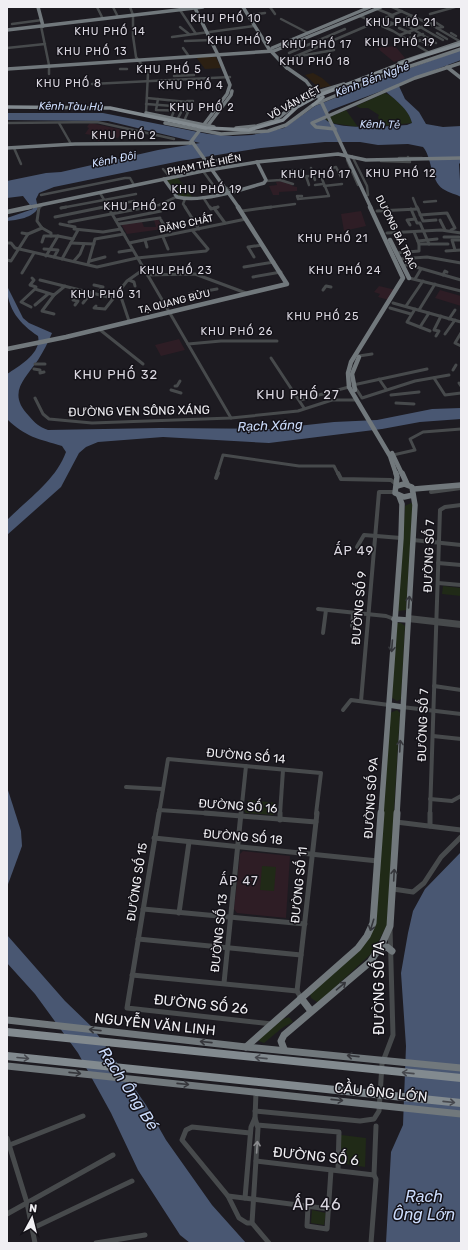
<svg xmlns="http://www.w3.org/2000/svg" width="468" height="1250" font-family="Rubik,sans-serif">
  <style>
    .commercial { fill: #2c2013 }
    .education { fill: #2e1d25 }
    .green { fill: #202a17 }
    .water { fill: #495772; fill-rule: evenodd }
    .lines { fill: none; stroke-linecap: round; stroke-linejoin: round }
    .minor-far3 { stroke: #474a4c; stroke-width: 2.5 }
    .minor-far2 { stroke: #474a4c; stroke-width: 3 }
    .minor-far1 { stroke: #474a4c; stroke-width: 4 }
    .minor { stroke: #474a4c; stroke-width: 5 }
    .major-far3 { stroke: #71787c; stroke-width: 3.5 }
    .major-far2 { stroke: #71787c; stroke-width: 4.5 }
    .major-far1 { stroke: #71787c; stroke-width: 5.5 }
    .major { stroke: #71787c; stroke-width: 7 }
    .highway-far1 { stroke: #828a8f; stroke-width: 3.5 }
    .highway { stroke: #828a8f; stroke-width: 8 }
    .oneway { stroke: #35363b }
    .oneway2 { stroke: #46484e }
    .oneway3 { stroke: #8b8c8f }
    .labels { text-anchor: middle; stroke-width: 3; stroke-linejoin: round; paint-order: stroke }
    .far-street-label { font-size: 10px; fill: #f0eff3; stroke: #141218 }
    .far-neighbourhood-label { font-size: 11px; letter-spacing: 1px; fill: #dad7e0; stroke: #141218 }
    .far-water-label { font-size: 11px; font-style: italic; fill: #cbdbfb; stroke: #141218 }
    .street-label { font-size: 12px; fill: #f0eff3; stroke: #141218 }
    .neighbourhood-label { font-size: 13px; letter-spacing: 1px; fill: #dad7e0; stroke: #141218 }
    .water-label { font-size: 13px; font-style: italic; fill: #cbdbfb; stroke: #141218 }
    .near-street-label { font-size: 14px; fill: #f0eff3; stroke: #141218 }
    .near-water-label { font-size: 16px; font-style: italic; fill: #cbdbfb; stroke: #141218 }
    .near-neighbourhood-label { font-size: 16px; letter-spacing: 1px; fill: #dad7e0; stroke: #141218 }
  </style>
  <rect width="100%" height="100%" fill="#1d1b21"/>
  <g class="commercial">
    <path d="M 196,57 L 216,57 L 221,68 L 205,69 Z"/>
    <path d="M 313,73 L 322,78 L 331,86 L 319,88 L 305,75 Z"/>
  </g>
  <g class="education">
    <path d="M 395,46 L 405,58 L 394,62 L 377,48 Z"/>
    <path d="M 91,123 L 119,129 L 123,132 L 118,138 L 104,136 L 99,141 L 96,141 L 98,136 L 85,134 L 89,128 L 87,127 L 89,124 Z"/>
    <path d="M 280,181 L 292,184 L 292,186 L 297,187 L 297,191 L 279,192 L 279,195 L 273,195 L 269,186 L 277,185 L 276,182 Z"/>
    <path d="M 361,211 L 366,226 L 344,231 L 341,214 Z"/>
    <path d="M 158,219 L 163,229 L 127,234 L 121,224 L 142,222 L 144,227 L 156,227 L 154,220 Z"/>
    <path d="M 379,286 L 396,290 L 389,300 L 378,297 L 380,294 L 374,292 Z"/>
    <path d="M 440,290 L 461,296 L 461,306 L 435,298 Z"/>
    <path d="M 179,339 L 185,350 L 161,356 L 155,345 Z"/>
    <path d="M 243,851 L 290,856 L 286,918 L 237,913 L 234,909 L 240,854 Z"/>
  </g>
  <g class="green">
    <path d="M 385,93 C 396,98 410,111 412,123 L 381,126 L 378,117 L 379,115 L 368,108 L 360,108 L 356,106 Z"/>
    <path d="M 346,110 L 358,127 L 332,123 L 325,119 Z"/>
    <path d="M 178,178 L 193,198 L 179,197 L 166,180 Z"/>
    <path d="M 411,503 L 413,504 L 406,610 L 398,611 L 405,506 Z"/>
    <path d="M 443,586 L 461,588 L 461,596 L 442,594 Z"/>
    <path d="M 397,623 L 401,623 L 405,626 L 401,699 L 397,701 L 391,697 Z"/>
    <path d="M 397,710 L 400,713 L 387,925 L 373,952 L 320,1001 L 317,1002 L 311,998 L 310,994 L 370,935 L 390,713 Z"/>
    <path d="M 248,800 L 277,803 L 276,813 L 273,815 L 246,813 L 244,810 L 246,810 Z"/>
    <path d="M 262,866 L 276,867 L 274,891 L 260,890 Z"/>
    <path d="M 289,1017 L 293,1022 L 282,1028 L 264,1043 L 259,1041 L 259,1039 L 283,1019 Z"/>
    <path d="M 341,1135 L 366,1138 L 365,1167 L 339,1163 Z"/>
    <path d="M 312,1210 L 326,1213 L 324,1225 L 311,1223 Z"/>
  </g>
  <g class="water">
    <path d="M 461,50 L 461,60 L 398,84 L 405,99 L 419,112 L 426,124 L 443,127 L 461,126 L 461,162 L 459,164 L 461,197 C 456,194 449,193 443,189 C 430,180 432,157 423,147 L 408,144 L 378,145 L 360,142 L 325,142 L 261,148 L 180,161 L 54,187 L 39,193 L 36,199 L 38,208 C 33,218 17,220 7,221 L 7,218 L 33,209 L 23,196 L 7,198 L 7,181 L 46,173 L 61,172 L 158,150 L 200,143 L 108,121 L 7,120 L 7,113 L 103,113 L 208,134 L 233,136 L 252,135 L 284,128 L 315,106 L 396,73 ZM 384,90 C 394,99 409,109 412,123 L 407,125 C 391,126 335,131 325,119 L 326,114 L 331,110 Z"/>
    <path d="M 7,286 L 23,318 L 29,323 L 52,333 C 48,343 43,352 38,360 C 24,380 7,393 29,416 C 35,423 39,427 48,430 L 160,428 L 270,429 L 334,422 L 377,420 L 432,409 L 461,408 L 461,419 L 420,422 L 382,429 L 269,443 L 163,437 L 98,442 L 86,447 L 79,453 L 61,487 L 7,535 L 7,520 C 28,499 56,480 66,452 L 62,446 C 39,439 25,437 7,419 L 7,374 C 19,366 42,353 38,336 C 20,324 7,309 7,286 Z"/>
    <path d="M 7,787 L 21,831 L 22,846 L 7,887 Z"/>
    <path d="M 461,852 L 461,1243 L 386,1243 L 391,1152 L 403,1125 L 406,1046 L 401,973 L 408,933 L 413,911 L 425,889 Z"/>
    <path d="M 7,935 L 65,1001 L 93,1028 L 146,1105 L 166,1140 L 212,1205 L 246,1243 L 190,1243 L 180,1235 L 138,1170 L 111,1113 L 78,1053 L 35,994 L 7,963 Z"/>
  </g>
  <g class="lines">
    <g class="minor-far3">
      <path d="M 97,7 L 103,19"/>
      <path d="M 113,7 L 118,17"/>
      <path d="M 130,7 L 133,15 L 133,36 L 136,57 L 148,73 L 146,113"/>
      <path d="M 270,7 L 275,14"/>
      <path d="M 392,7 L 430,24 L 461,42"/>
      <path d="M 377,9 L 392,15"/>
      <path d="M 180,10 L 196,34"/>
      <path d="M 430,14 L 455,7"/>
      <path d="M 251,15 L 265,13"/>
      <path d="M 360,16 L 393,31 L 428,52"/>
      <path d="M 390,16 L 409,24"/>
      <path d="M 281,19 L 308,33"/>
      <path d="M 387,21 L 394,24"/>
      <path d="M 413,23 L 443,40"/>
      <path d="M 12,24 L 42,20"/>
      <path d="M 406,25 L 436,43"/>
      <path d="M 41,26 L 49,65"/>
      <path d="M 180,27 L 189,34"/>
      <path d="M 385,27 L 412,16"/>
      <path d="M 399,28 L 410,33"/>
      <path d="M 437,33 L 447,39"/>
      <path d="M 451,33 L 456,36"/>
      <path d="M 400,35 L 435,22 L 443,27 L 437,28"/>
      <path d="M 172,37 L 254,26"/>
      <path d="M 406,39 L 423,34"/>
      <path d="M 420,40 L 428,45"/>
      <path d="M 185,41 L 211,40"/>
      <path d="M 412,43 L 429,38"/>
      <path d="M 7,48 L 45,44"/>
      <path d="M 183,48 L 188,55"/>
      <path d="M 289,53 L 345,29"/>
      <path d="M 294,57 L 402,11"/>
      <path d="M 294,57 L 334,50"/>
      <path d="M 281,59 L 295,58"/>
      <path d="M 49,66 L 49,74"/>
      <path d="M 120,69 L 127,69"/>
      <path d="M 174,76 L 194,75"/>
      <path d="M 92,84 L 230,77"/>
      <path d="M 147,98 L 187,102"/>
      <path d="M 158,99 L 156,110 L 189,111"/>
      <path d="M 146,104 L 173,106"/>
      <path d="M 171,118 L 175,109"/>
      <path d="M 177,120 L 187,101 L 193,101 L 184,121"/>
      <path d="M 7,123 L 97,122 L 174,139"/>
      <path d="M 59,123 L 71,144"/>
      <path d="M 14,148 L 21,164"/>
      <path d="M 352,156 L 367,186 L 368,195"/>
      <path d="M 399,158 L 422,158"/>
      <path d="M 211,159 L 212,161 L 224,159"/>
      <path d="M 347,160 L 358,185"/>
      <path d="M 381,161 L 410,162 L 408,157"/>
      <path d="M 311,168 L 315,180"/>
      <path d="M 332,168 L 336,167 L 341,177"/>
      <path d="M 163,169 L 171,178"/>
      <path d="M 203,171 L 219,193"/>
      <path d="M 283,171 L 303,170"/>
      <path d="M 306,176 L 309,185"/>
      <path d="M 280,180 L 293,184"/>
      <path d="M 266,181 L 280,180 L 285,177 L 313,176"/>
      <path d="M 315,185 L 323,184"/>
      <path d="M 324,186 L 342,184"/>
      <path d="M 224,187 L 232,190"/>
      <path d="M 100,193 L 109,208"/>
      <path d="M 41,195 L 125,178 L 130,178 L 134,185"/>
      <path d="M 302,196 L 297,196 L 298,199 L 329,196 L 322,179"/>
      <path d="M 203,197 L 210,208"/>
      <path d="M 413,198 L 417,208"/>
      <path d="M 185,199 L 183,204 L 186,208"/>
      <path d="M 424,202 L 436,201"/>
      <path d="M 39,208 L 43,204"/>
      <path d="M 61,208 L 136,194"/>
      <path d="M 99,208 L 134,201"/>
      <path d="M 142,208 L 159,205 L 176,197"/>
      <path d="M 214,208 L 218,207"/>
      <path d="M 264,208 L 295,204"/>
    </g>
    <g class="minor-far2">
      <path d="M 39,207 L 37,221 L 42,228"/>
      <path d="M 108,207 L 231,418"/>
      <path d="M 185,207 L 199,229"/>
      <path d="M 210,207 L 211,209 L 218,207"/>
      <path d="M 417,207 L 423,221 L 436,220"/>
      <path d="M 61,208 L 66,207"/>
      <path d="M 214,208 L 225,223"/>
      <path d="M 411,209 L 417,223 L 420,223 L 429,244"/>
      <path d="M 242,211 L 271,207"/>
      <path d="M 377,211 L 418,209"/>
      <path d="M 420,215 L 447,213 L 455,228 L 451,230"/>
      <path d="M 55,217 L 104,207"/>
      <path d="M 116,220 L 161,211"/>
      <path d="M 161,220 L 165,227"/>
      <path d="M 440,220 L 445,230"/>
      <path d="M 69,222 L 148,207"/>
      <path d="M 60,224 L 75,227 L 74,229 L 103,232 L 121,229"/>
      <path d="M 119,224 L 160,218"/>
      <path d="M 410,225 L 407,220 L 415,219"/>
      <path d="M 42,228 L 51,233 L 51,236 L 58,236 L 46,256"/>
      <path d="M 22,233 L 28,234"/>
      <path d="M 387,233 L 441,230 L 461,233"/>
      <path d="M 58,236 L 73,239"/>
      <path d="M 163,237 L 168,249"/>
      <path d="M 444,237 L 459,237"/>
      <path d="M 145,240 L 147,247"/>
      <path d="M 418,241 L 437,239"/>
      <path d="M 42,242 L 44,236 L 51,236"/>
      <path d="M 7,243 L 11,243 L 15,248 L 97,267 L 137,258 L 206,251 L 208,249 L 193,231"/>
      <path d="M 71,243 L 94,244"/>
      <path d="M 129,243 L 246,219"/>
      <path d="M 419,244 L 448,244"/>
      <path d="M 44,249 L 58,250 L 54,257"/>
      <path d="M 455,250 L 452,240 L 461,240"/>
      <path d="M 446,251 L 461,250"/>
      <path d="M 119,252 L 132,250"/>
      <path d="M 396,253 L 419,251 L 419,244 L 414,232"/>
      <path d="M 254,257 L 248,247 L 262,245"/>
      <path d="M 62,259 L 78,230"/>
      <path d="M 399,259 L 427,257 L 461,263"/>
      <path d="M 7,260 L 11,261 L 28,234 L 42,228"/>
      <path d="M 74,261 L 80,254 L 84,244"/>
      <path d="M 90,261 L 105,257"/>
      <path d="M 88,264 L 95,239 L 124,234"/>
      <path d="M 402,265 L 409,265 L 461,280"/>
      <path d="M 244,267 L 274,262"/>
      <path d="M 22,273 L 34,253"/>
      <path d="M 147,275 L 195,274 L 246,293"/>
      <path d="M 443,275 L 445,271 L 447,272"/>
      <path d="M 253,277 L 281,272"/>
      <path d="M 32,278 L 34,280 L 30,285 L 36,287"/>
      <path d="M 409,278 L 461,291"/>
      <path d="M 415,279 L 421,269"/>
      <path d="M 40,280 L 112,298"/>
      <path d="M 129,280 L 134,282 L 135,286"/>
      <path d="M 94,285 L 103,287 L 100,290 L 115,294"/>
      <path d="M 323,290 L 326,286 L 331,287"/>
      <path d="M 117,291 L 120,294 L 129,321"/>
      <path d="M 189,294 L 217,289"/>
      <path d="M 54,295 L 42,311 L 54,314"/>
      <path d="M 73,300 L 78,301 L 75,305"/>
      <path d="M 83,303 L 91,293"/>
      <path d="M 393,303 L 461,322"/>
      <path d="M 35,305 L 48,294"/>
      <path d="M 96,306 L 94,308 L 105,309 L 127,281 L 144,269"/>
      <path d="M 406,306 L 423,281"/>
      <path d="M 31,307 L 21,302 L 35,289 L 54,295 L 65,286"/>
      <path d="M 390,308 L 411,314"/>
      <path d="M 415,309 L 407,322 L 430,331"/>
      <path d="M 419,310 L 435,284"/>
      <path d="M 449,319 L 455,310"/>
      <path d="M 420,327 L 429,313"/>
      <path d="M 99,329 L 143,364"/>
      <path d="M 461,333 L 455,343 L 461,346"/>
      <path d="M 445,334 L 455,320"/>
      <path d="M 436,336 L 439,331 L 434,330 L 441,316"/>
      <path d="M 188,344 L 221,341 L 277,341"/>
      <path d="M 359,356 L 372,354"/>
      <path d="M 271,358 L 304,408"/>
      <path d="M 35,364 L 45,364"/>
      <path d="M 34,369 L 40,370 L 40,373 L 44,372"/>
      <path d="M 453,370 L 456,365"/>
      <path d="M 434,378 L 445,395 L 461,393"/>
      <path d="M 379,379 L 386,389"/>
      <path d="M 459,383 L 461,386"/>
      <path d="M 353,385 L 427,369"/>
      <path d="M 175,386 L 177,386 L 180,381"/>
      <path d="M 355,387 L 362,398 L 415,381 L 449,375"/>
      <path d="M 171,390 L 181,393"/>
      <path d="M 391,395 L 419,392"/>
      <path d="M 35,398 L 43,414 L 49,419 L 92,423 L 231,418 L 298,411 L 332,400 L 355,400"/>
      <path d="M 300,400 L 349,387"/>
      <path d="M 396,403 L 414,404"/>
      <path d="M 393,455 L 415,450 L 410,439 L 423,432 L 461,429"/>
      <path d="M 217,474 L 223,455 L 299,466 L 334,466 L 338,474"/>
    </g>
    <g class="minor-far1">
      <path d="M 338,473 L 341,479 L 391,480 L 396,484"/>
      <path d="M 216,478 L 218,473"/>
      <path d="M 431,492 L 461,488"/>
      <path d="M 413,540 L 461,545"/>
      <path d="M 357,547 L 364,535 L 401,538"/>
      <path d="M 438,563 L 461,565"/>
      <path d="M 438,583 L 461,585"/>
      <path d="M 318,609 L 386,616 L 394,619"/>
      <path d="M 408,617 L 461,623"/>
      <path d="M 408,620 L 461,626"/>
      <path d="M 352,626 L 353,613"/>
      <path d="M 323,633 L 326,610"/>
      <path d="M 434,686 L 461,690"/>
      <path d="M 361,701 L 379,492 L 395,492"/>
      <path d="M 402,707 L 461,714"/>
      <path d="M 343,710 L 351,700 L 389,705"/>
      <path d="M 433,736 L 461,739"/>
      <path d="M 126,787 L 162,789"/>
      <path d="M 430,799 L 452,801 L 461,796"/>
      <path d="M 159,810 L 218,814"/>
      <path d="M 159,814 L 168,759 L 321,773 L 316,814"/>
      <path d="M 241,814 L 246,766"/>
      <path d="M 280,814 L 283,770"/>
      <path d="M 430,814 L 440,510 L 445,507 L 461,505"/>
    </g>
    <g class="minor">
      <path d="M 159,813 L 127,1008 L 272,1024"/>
      <path d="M 205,813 L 316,822"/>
      <path d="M 280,820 L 280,813"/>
      <path d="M 396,822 L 461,830"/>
      <path d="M 430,826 L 430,813"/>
      <path d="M 154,838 L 378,861"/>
      <path d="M 393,889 L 413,892 L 424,883 L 441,857 L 461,837"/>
      <path d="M 143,909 L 305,924"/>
      <path d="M 179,913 L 189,842"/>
      <path d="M 138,939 L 301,955"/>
      <path d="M 132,975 L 297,991"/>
      <path d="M 224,983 L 241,813"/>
      <path d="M 301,998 L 297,991 L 317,813"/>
      <path d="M 255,1111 L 360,1121 L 374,1119 L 379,1111 L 382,1064 L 393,1035 L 390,928"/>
      <path d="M 257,1125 L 339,1132 L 338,1170"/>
      <path d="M 250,1133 L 192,1127 L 186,1130 L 182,1140 L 228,1196 L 239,1218 L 247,1223 L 252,1223 L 269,1243"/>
      <path d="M 7,1138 L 27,1203 L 35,1243"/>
      <path d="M 7,1146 L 83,1116"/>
      <path d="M 256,1161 L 374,1175"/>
      <path d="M 228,1196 L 329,1209"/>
      <path d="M 245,1198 L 251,1127 L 255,1118"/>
      <path d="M 308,1206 L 307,1226 L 327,1229 L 331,1170"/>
      <path d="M 7,1214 L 113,1155"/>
      <path d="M 252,1223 L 258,1128 L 255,1118 L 256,1092"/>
      <path d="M 33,1228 L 132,1181"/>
      <path d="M 96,1243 L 145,1235"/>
      <path d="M 371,1243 L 376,1179 L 374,1175 L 376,1126"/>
    </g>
    <g class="major-far3">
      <path d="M 38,7 L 43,26"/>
      <path d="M 243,7 L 269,49 L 287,68"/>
      <path d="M 7,30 L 203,7"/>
      <path d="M 272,48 L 370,7"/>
      <path d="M 399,63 L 461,42"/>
      <path d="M 286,67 L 306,81 L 320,99 L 371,208"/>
      <path d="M 447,67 L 461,78"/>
      <path d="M 7,69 L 274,51 L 381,7"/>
      <path d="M 146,113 L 214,127"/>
      <path d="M 165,123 L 221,134 L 268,131 L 286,125 L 313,105 L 390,73 L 461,49"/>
      <path d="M 206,128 L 231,95 L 232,91"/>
      <path d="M 236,128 L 257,126 L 274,121 L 308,95 L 344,84"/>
      <path d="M 335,129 L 316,127 L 312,123 L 415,78 L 461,63"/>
      <path d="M 190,143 L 227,94 L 230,85 L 217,53 L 195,8"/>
      <path d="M 193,143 L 239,208"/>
      <path d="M 7,148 L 75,144 L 193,143"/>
      <path d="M 164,179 L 177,197 C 201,203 241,190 264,183 L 266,180 L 257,162"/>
      <path d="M 26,208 L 203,171 L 257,162 L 338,154 L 366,160 L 461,158"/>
    </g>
    <g class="major-far2">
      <path d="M 370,207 L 403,278 L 351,362 L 348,373 L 349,387 L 390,456 L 396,474"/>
      <path d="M 7,212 L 30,207"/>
      <path d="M 390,240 L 409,278"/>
      <path d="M 7,349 L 66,337 L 287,284 L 238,207"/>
      <path d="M 355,390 L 352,374 L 359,357"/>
      <path d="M 392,453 L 402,474"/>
    </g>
    <g class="major-far1">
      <path d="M 396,473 L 397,477 L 395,493 L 404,497 L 413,495"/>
      <path d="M 402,473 L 407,484"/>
      <path d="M 414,489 L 461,485"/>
      <path d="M 394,619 L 408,620"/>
      <path d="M 389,705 L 402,707"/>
      <path d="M 381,814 L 401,538 L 402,504 L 399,496"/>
      <path d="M 397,814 L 415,505 L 412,487 L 404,484 L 397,486"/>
    </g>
    <g class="major">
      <path d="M 379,949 L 387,947 L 392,951"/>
      <path d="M 301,998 L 311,1011"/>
      <path d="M 7,1020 L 246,1047 L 461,1068"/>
      <path d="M 246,1047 L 358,948 L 367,936 L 373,923 L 381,813"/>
      <path d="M 284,1049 L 281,1041 L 284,1035 L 370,962 L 382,944 L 390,926 L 397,813"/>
      <path d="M 7,1066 L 461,1114"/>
    </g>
    <g class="highway-far1">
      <path d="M 313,105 L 323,97"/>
      <path d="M 7,107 L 110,108 L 206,128 L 249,130 L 283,120 L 297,107 L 317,96 L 416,58 L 461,44"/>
    </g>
    <g class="highway">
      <path d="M 7,1032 L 461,1078"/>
      <path d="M 7,1056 L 461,1103"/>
    </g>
  </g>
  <defs><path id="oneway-shaft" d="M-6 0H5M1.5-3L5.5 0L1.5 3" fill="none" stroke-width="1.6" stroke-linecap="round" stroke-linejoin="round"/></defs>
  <g class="oneway">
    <use href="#oneway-shaft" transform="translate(409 602) rotate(-86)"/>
    <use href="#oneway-shaft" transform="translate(392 646) rotate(94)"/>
    <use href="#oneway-shaft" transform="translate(400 746) rotate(-87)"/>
    <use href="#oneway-shaft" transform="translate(394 875) rotate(-87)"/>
    <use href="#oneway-shaft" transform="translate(372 925) rotate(107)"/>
    <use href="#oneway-shaft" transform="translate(341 986) rotate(-40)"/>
    <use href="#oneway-shaft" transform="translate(95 1030) rotate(-174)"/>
    <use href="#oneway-shaft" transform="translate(206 1042) rotate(-174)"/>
    <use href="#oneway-shaft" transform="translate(353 1056) rotate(-174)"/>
    <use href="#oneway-shaft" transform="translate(75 1073) rotate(6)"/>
    <use href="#oneway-shaft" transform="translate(183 1084) rotate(6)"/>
    <use href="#oneway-shaft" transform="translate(337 1100) rotate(6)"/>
  </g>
  <g class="oneway2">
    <use href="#oneway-shaft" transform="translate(23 1058) rotate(5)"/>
    <use href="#oneway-shaft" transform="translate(261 1058) rotate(-174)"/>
    <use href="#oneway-shaft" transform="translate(408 1073) rotate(-174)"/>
    <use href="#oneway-shaft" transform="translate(449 1102) rotate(6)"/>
  </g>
  <use class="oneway3" href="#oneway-shaft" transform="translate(257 1147) rotate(-86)"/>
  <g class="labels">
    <g class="far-street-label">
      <text transform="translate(294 102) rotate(-29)" y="4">VÕ VĂN KIỆT</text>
      <text transform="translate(204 164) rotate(-11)" y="4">PHẠM THẾ HIỂN</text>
      <text transform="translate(186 223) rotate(-12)" y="4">ĐẶNG CHẤT</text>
      <text transform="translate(397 232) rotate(64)" y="4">DƯƠNG BÁ TRẠC</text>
      <text transform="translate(174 301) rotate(-14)" y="4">TẠ QUANG BỬU</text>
    </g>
    <g class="far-neighbourhood-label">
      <text x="226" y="22">KHU PHỐ 10</text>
      <text x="401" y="26">KHU PHỐ 21</text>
      <text x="110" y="35">KHU PHỐ 14</text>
      <text x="240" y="44">KHU PHỐ 9</text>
      <text x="400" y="46">KHU PHỐ 19</text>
      <text x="317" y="48">KHU PHỐ 17</text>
      <text x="92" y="55">KHU PHỐ 13</text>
      <text x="315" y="65">KHU PHỐ 18</text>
      <text x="169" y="73">KHU PHỐ 5</text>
      <text x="69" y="87">KHU PHỐ 8</text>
      <text x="191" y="89">KHU PHỐ 4</text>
      <text x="202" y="111">KHU PHỐ 2</text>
      <text x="124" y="139">KHU PHỐ 2</text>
      <text x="401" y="177">KHU PHỐ 12</text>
      <text x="316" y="178">KHU PHỐ 17</text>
      <text x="207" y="193">KHU PHỐ 19</text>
      <text x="140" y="210">KHU PHỐ 20</text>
      <text x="333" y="242">KHU PHỐ 21</text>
      <text x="176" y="274">KHU PHỐ 23</text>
      <text x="345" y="274">KHU PHỐ 24</text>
      <text x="106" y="298">KHU PHỐ 31</text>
      <text x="323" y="320">KHU PHỐ 25</text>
      <text x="237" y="335">KHU PHỐ 26</text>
    </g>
    <g class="far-water-label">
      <text transform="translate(372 79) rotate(-21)" y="4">Kênh Bến Nghé</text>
      <text transform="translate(71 106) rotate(1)" y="4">Kênh Tàu Hủ</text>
      <text transform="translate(380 124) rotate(1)" y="4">Kênh Tẻ</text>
      <text transform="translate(114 159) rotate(-11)" y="4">Kênh Đôi</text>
    </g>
    <g class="street-label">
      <text transform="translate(139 411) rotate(-1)" y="4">ĐƯỜNG VEN SÔNG XÁNG</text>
      <text transform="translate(429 556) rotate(-88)" y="4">ĐƯỜNG SỐ 7</text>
      <text transform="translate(359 608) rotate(-85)" y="4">ĐƯỜNG SỐ 9</text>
      <text transform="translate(423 725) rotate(-88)" y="4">ĐƯỜNG SỐ 7</text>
      <text transform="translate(246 756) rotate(5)" y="4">ĐƯỜNG SỐ 14</text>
      <text transform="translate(371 798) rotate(-86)" y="4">ĐƯỜNG SỐ 9A</text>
      <text transform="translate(238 806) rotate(4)" y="4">ĐƯỜNG SỐ 16</text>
      <text transform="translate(243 837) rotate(5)" y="4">ĐƯỜNG SỐ 18</text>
      <text transform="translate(137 882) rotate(-81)" y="4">ĐƯỜNG SỐ 15</text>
      <text transform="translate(299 885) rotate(-84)" y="4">ĐƯỜNG SỐ 11</text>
      <text transform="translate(219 933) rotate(-84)" y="4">ĐƯỜNG SỐ 13</text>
    </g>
    <g class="neighbourhood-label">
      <text x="116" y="379">KHU PHỐ 32</text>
      <text x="298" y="399">KHU PHỐ 27</text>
      <text x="354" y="555">ẤP 49</text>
      <text x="239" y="885">ẤP 47</text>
    </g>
    <g class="water-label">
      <text transform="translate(270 425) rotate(-2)" y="5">Rạch Xáng</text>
    </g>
    <g class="near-street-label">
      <text transform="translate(379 988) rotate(-90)" y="5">ĐƯỜNG SỐ 7A</text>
      <text transform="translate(201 1004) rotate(6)" y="5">ĐƯỜNG SỐ 26</text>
      <text transform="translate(155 1024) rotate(6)" y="5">NGUYỄN VĂN LINH</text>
      <text transform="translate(381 1092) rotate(6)" y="5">CẦU ÔNG LỚN</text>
      <text transform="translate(316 1156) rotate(6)" y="5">ĐƯỜNG SỐ 6</text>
    </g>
    <g class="near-water-label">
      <text transform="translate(129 1088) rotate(57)" y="6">Rạch Ông Bé</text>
      <text x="424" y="1202">Rạch<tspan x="424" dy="18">Ông Lớn</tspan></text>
    </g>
    <g class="near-neighbourhood-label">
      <text x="317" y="1210">ẤP 46</text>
    </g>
  </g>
  <rect width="468" height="1250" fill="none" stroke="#f0eff3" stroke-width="16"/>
  <g transform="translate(32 1218) rotate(7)" stroke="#141218" stroke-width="3" paint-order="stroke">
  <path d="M0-3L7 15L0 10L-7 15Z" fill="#f0eff3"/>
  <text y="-6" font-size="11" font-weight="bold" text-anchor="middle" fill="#f0eff3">N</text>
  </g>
</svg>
